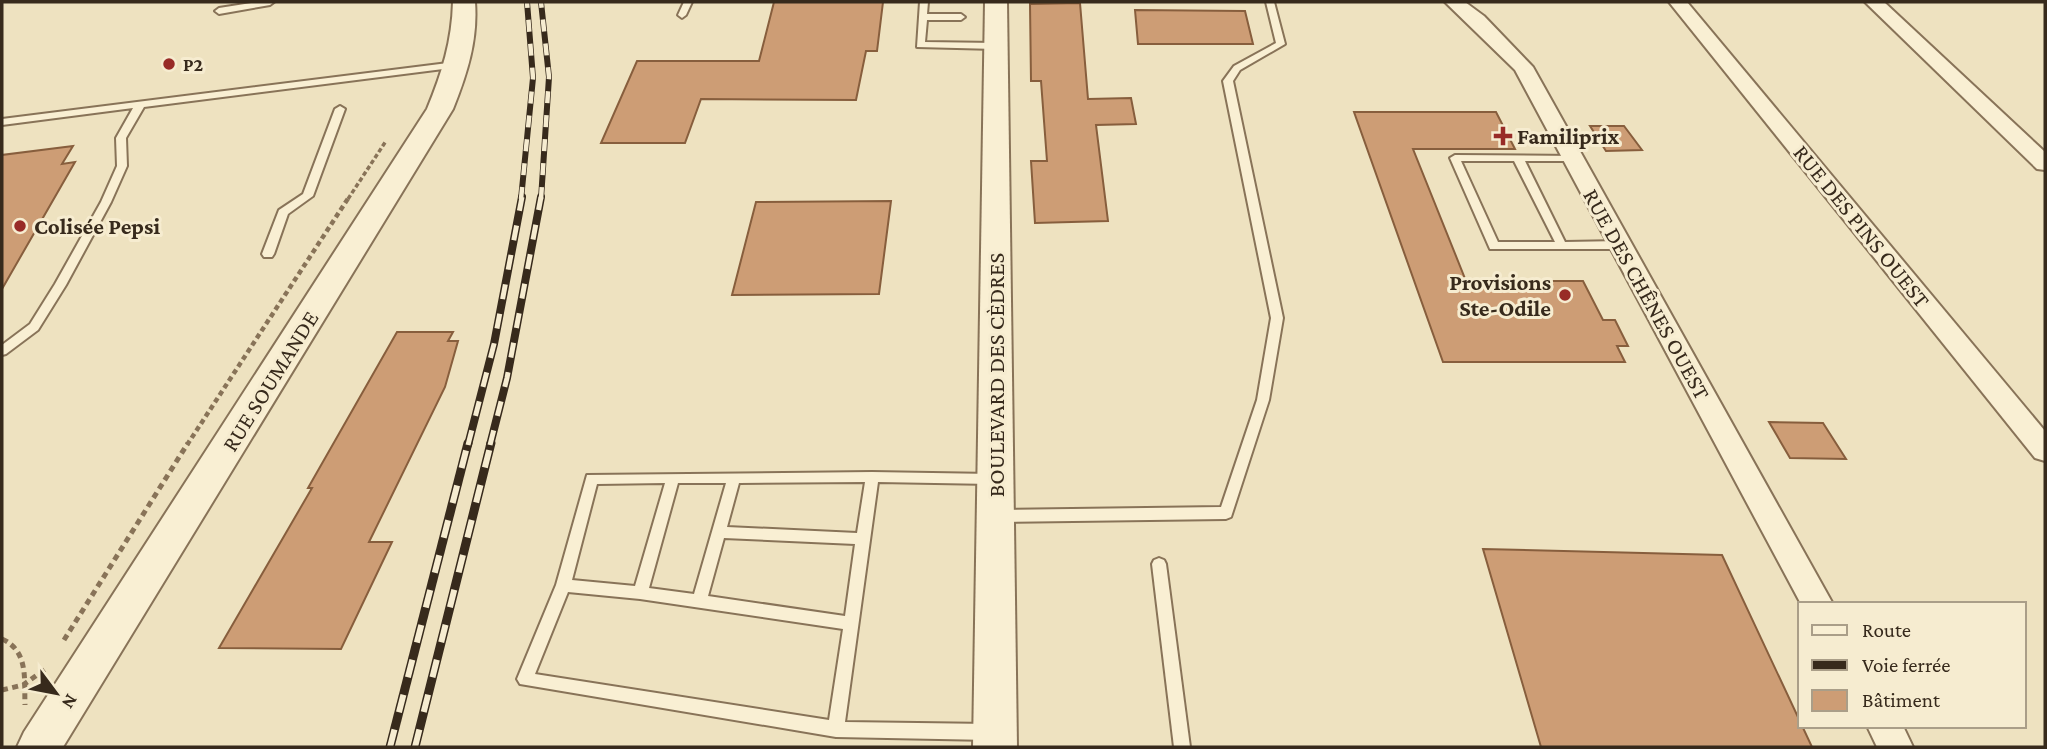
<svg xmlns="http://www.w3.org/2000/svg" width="2047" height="749" font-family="'Crimson Pro',serif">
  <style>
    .building { fill: #cd9d75; stroke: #875e3d; stroke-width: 2 }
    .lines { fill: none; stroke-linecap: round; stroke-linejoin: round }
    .service-casing { stroke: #887358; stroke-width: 4 }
    .minor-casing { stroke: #887358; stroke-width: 4 }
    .tertiary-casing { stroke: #887358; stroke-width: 4 }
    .path-far2 { stroke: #887358; stroke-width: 3.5; stroke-dasharray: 4.5 2.5; stroke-linecap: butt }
    .path-far1 { stroke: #887358; stroke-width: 4.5; stroke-dasharray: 5 3.5; stroke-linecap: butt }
    .path { stroke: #887358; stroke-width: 5; stroke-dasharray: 6 4.5; stroke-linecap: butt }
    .service { fill: #f9efd3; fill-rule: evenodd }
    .minor { fill: #f9efd3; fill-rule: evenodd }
    .tertiary { fill: #f9efd3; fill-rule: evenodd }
    .rail-far2-casing { stroke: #372a1c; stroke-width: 6 }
    .rail-far1-casing { stroke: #372a1c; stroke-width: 8 }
    .rail-casing { stroke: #372a1c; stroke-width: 9 }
    .rail-far2 { stroke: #f6ecd0; stroke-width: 4.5; stroke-dasharray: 12; stroke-linecap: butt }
    .rail-far1 { stroke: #f6ecd0; stroke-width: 5; stroke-dasharray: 15; stroke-linecap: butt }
    .rail { stroke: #f6ecd0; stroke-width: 6; stroke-dasharray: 18; stroke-linecap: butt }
    .poi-dot { fill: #982b27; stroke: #f6ecd0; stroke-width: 2.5 }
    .labels { text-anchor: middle; stroke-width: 6; stroke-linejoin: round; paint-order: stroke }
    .far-poi-label { font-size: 19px; font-weight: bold; fill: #372a1c; stroke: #f6ecd0; text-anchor: start }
    .poi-label { font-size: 23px; font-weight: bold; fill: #372a1c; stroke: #f6ecd0; text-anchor: start }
    .street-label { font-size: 23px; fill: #372a1c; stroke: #f6ecd0 }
  </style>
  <rect width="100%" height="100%" fill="#eee2c0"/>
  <g class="building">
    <path d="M 774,2 L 883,2 L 877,51 L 866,51 L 856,100 L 701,99 L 685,143 L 601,143 L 637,61 L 759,61 Z"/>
    <path d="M 1080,3 L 1088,99 L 1131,98 L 1136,124 L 1096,125 L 1108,221 L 1035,223 L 1031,161 L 1047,161 L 1041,81 L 1031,81 L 1030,4 Z"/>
    <path d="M 1135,10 L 1245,11 L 1253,44 L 1138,44 Z"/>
    <path d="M 1354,112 L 1496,112 L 1515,149 L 1413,149 L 1466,281 L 1583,281 L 1603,320 L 1615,320 L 1628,346 L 1617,346 L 1625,362 L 1443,362 Z"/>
    <path d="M 1590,126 L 1624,126 L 1642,150 L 1606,151 Z"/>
    <path d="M 73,146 L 62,164 L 75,162 L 2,289 L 2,155 Z"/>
    <path d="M 891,201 L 879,294 L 732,295 L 756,202 Z"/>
    <path d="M 397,332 L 453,332 L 448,341 L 458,341 L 445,387 L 369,542 L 392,542 L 341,649 L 219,648 L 312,488 L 308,488 Z"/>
    <path d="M 1769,422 L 1823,423 L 1846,459 L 1790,458 Z"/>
    <path d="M 1483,549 L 1722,555 L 1812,747 L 1541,747 Z"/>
  </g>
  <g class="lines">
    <defs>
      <g id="service">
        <path d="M 257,2 L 274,2 L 270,5 L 219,14 L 215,11 L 219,8 Z"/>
        <path d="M 684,2 L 692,2 L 686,15 L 682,18 L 678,15 Z"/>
        <path d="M 920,2 L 928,2 L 927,14 L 961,14 L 965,17 L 961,20 L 927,20 L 925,42 L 996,43 L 1000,46 L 996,49 L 917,47 Z"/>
        <path d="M 1266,2 L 1274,2 L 1285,44 L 1240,70 L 1233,81 L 1283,318 L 1269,400 L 1231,517 L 1226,519 L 999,522 L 994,520 L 992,516 L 994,512 L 999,510 L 1221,507 L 1257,400 L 1271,318 L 1223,81 L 1234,66 L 1276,43 Z"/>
        <path d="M 456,62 L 461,65 L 459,67 L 144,107 L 126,138 L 127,166 L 111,202 L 66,285 L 38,330 L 6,354 L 2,355 L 2,345 L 30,324 L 55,284 L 101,202 L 117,166 L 116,138 L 133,108 L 2,125 L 2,119 Z"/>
        <path d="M 340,106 L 345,109 L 313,196 L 288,214 L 274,254 L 272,257 L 264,257 L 262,254 L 279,210 L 303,194 L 335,109 Z"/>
        <path d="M 1455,155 L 1577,156 L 1578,158 L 1573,161 L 1525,161 L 1565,242 L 1621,241 L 1626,245 L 1621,249 L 1490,249 L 1450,158 ZM 1461,161 L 1514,161 L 1555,242 L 1498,242 Z"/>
        <path d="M 872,472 L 992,474 L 997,475 L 999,479 L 997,483 L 992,484 L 878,482 L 845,722 L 990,724 L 996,727 L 998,732 L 996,737 L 990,740 L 836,737 L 520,684 L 517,679 L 556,585 L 587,475 ZM 865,482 L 857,533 L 727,527 L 739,483 ZM 665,483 L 635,586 L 572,580 L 597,484 ZM 678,483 L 726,483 L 694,594 L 649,588 ZM 724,538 L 855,544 L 845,616 L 708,596 ZM 568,592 L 640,599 L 843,629 L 829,720 L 535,674 Z"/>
        <path d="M 1159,558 L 1164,560 L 1166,564 L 1190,747 L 1174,747 L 1152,564 L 1154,560 Z"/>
      </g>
      <g id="minor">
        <path d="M 1445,2 L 1465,2 L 1484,16 L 1533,67 L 1833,604 L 1801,604 L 1515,70 Z"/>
        <path d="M 1669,2 L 1687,2 L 2045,431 L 2045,461 L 2035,458 Z"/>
        <path d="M 1865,2 L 1884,2 L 2045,152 L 2045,170 L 2037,169 Z"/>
        <path d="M 1867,726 L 1903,726 L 1913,747 L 1877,747 Z"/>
      </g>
      <g id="tertiary">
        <path d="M 453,2 L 475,2 C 478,40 467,74 453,109 L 63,747 L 17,747 L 24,732 L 427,109 C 442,73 452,41 453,2 Z"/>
        <path d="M 985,2 L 1007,2 L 1017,747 L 973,747 Z"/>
      </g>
    </defs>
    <use href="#service" class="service-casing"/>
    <use href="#minor" class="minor-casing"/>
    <use href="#tertiary" class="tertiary-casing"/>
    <path class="path-far2" d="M 348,199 L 386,141"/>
    <path class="path-far1" d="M 187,445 L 349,197"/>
    <g class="path">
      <path d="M 2,639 C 29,651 24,680 25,705"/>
      <path d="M 64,640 L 188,443"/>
      <path d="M 2,690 L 23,685 L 47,668"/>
    </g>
    <use href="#service" class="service"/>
    <use href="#minor" class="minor"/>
    <use href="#tertiary" class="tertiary"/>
    <defs>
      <g id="rail-far2">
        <path d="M 521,199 L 533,78 L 527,2"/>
        <path d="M 541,199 L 549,77 L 541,2"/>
      </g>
      <g id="rail-far1">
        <path d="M 468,445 L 494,344 L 522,197"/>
        <path d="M 490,445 L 507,378 L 541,197"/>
      </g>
      <g id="rail">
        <path d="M 390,747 L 468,443"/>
        <path d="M 415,747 L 491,443"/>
      </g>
    </defs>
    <use href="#rail-far2" class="rail-far2-casing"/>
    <use href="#rail-far1" class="rail-far1-casing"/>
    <use href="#rail" class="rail-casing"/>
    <use href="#rail-far2" class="rail-far2"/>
    <use href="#rail-far1" class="rail-far1"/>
    <use href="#rail" class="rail"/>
  </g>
  <g class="poi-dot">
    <circle cx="169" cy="64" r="7"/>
    <path d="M1499.5 125.5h7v7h7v7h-7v7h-7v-7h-7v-7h7z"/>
    <circle cx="20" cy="226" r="7"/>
    <circle cx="1565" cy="295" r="7"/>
  </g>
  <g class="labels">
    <g class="far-poi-label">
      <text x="183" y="71">P2</text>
    </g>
    <g class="poi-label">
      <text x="1517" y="144">Familiprix</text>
      <text x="34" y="234">Colisée Pepsi</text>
      <text x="1551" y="290" text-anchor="end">Provisions<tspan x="1551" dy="26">Ste-Odile</tspan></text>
    </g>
    <g class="street-label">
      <text transform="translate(1862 226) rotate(51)" y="8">RUE DES PINS OUEST</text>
      <text transform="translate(1647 294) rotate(61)" y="8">RUE DES CHÊNES OUEST</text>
      <text transform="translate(996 375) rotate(-90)" y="8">BOULEVARD DES CÈDRES</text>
      <text transform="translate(270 381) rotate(-58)" y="8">RUE SOUMANDE</text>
    </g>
  </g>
  <rect width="2047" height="749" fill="none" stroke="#372a1c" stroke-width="7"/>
  <rect x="1798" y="602" width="228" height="126" fill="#f6ecd0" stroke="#aa9e88" stroke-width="2"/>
  <rect x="1812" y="625" width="35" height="10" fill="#f9efd3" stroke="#aa9e88" stroke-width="2"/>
  <text x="1862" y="637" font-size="21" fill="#372a1c">Route</text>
  <rect x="1812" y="660" width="35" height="10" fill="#372a1c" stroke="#aa9e88" stroke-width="2"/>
  <text x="1862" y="672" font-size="21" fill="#372a1c">Voie ferrée</text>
  <rect x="1812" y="690" width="35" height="21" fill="#cd9d75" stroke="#aa9e88" stroke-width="2"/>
  <text x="1862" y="707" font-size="21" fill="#372a1c">Bâtiment</text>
  <g transform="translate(56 693) rotate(122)" stroke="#f6ecd0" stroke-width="5" paint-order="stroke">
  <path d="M0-5L12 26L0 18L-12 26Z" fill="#372a1c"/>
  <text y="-10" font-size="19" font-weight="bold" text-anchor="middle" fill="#372a1c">N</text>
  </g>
</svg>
